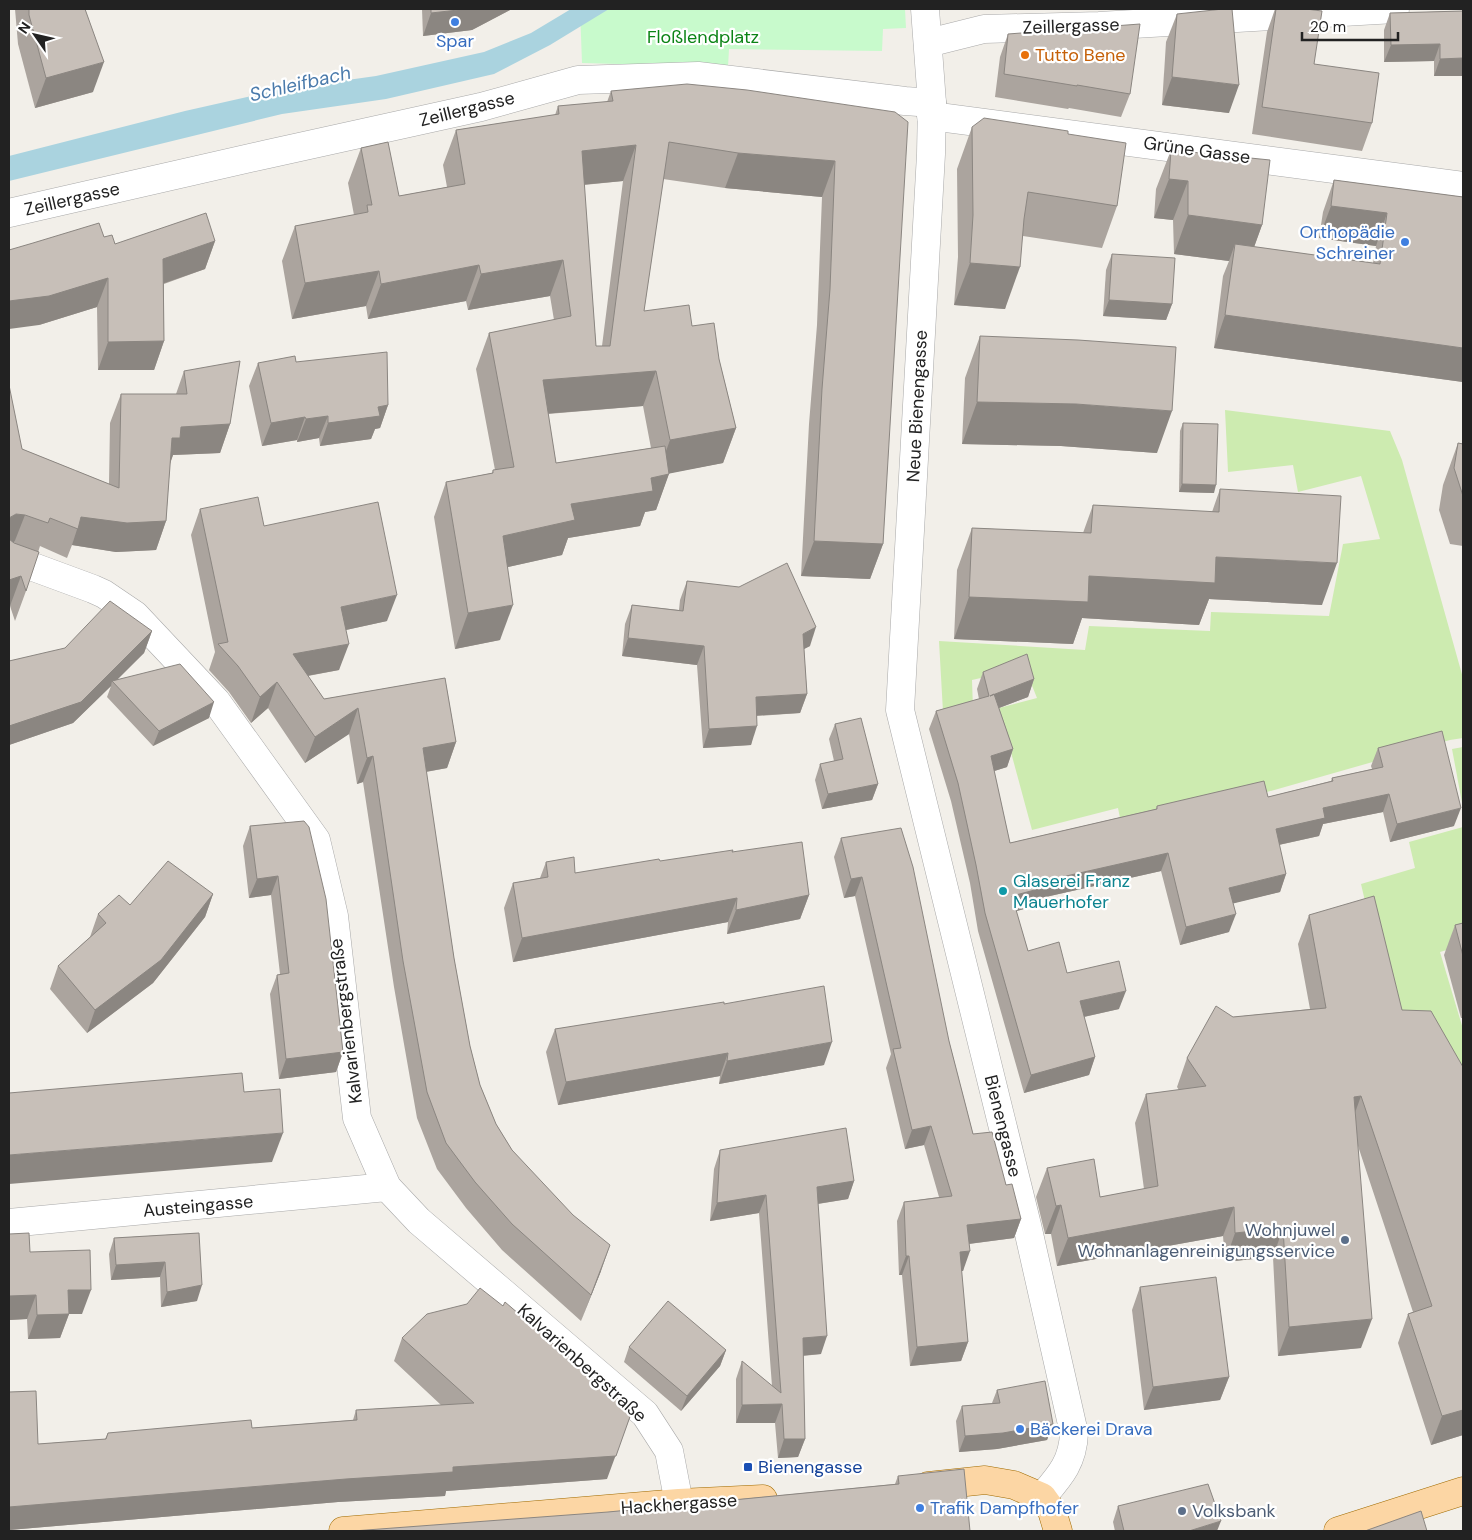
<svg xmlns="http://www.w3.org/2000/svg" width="1472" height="1540" font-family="'DM Sans',sans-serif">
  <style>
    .grass { fill: #cdebb0 }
    .park { fill: #c8facc }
    .water { fill: #aad3df }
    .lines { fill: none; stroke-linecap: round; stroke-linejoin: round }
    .minor-casing { stroke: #a9a9a9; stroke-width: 29 }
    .major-casing { stroke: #a06b00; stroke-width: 29 }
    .minor { stroke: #fff; stroke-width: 28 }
    .major { stroke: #fcd6a4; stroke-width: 28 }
    .wall { fill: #aba49e; fill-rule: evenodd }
    .shaded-wall { fill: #8b8681 }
    .building { fill: #c7bfb8; stroke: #8b8681; fill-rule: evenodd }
    .shop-dot { fill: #3f7fe0; stroke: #fff; stroke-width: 2 }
    .food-dot { fill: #e8710a; stroke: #fff; stroke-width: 2 }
    .culture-dot { fill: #0f9aa8; stroke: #fff; stroke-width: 2 }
    .service-dot { fill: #5c6f8a; stroke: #fff; stroke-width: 2 }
    .transit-dot { fill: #1a4fb4; stroke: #fff; stroke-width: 2 }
    .labels { text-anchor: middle; stroke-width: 4.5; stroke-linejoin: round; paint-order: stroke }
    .street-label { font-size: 18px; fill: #222; stroke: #fff }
    .park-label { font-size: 18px; fill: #0c8416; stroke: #fff }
    .shop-label { font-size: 18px; fill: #366cbe; stroke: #fff; text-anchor: start }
    .food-label { font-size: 18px; fill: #c56008; stroke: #fff; text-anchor: start }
    .culture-label { font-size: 18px; fill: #0d838f; stroke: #fff; text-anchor: start }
    .service-label { font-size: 18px; fill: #4e5e75; stroke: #fff; text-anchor: end }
    .transit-label { font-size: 18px; fill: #164399; stroke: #fff; text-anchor: start }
    .water-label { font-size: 19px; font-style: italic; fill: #4a7aab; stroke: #fff }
  </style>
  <rect width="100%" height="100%" fill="#f2efe9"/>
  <g class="grass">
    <path d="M 1225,410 L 1390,431 L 1402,460 L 1463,678 L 1463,738 L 1450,740 L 1123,833 L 1118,808 L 1032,830 L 999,708 L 1037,698 L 1025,668 L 972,680 L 973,709 L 943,712 L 939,641 L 1085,650 L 1089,626 L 1210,631 L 1211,612 L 1329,616 L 1343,544 L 1380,539 L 1361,476 L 1298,492 L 1293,465 L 1228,472 Z"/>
    <path d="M 1463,747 L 1463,808 L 1452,749 Z"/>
    <path d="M 1463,827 L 1463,945 L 1440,952 L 1463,1029 L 1463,1098 L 1396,1034 L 1361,884 L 1415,868 L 1409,842 Z"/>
  </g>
  <path class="park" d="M 580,9 L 905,9 L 906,28 L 883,29 L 882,51 L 729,49 L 728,67 L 582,63 Z"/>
  <path class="water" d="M 571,9 L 609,9 L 550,45 L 494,74 L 386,99 L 282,114 L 9,181 L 9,156 L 185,111 L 283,89 L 376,76 L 484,52 L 531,33 Z"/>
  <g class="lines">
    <defs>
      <g id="minor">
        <path d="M 925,9 L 932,103 L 931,154 L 900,710 L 1027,1225 L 1074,1433 C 1073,1462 1060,1476 1042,1497"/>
        <path d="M 928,43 L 984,29 L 1099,26 L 1395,9"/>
        <path d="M 931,116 L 1463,186"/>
        <path d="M 9,213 L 268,154 L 481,107 L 578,80 L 698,76 L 905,101 L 932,103"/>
        <path d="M 9,558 L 93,589 L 104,594 L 135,615 L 216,701 L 316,840 L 334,916 L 357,1118 L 387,1187 L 419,1221 L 645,1414 L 669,1451 L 679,1503"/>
        <path d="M 9,1223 L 387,1187"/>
      </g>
      <g id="major">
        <path d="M 928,1486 L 985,1480 L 1014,1485 L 1042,1497 L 1052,1511 L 1058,1531"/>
        <path d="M 343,1531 L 679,1503 L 763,1499"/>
        <path d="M 1338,1531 L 1463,1491"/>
      </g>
    </defs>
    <use href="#minor" class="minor-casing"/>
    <use href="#major" class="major-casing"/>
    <use href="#minor" class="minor"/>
    <use href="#major" class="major"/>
  </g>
  <g class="wall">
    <path d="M 15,9 L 85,9 L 93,92 L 35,108 L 18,44 Z"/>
    <path d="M 422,9 L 512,9 L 472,30 L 423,36 Z"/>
    <path d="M 1275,9 L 1306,9 L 1314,64 L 1372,123 L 1362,151 L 1252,134 L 1267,32 Z"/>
    <path d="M 1463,11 L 1463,76 L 1434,76 L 1434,61 L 1384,62 L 1384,30 L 1390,13 Z"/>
    <path d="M 1177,14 L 1229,113 L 1162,105 L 1166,42 Z"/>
    <path d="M 1008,34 L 1130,94 L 1121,117 L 1069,108 L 1068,109 L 995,97 L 1000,57 Z"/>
    <path d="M 611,91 L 895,112 L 883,544 L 870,579 L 801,576 L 809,424 L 817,325 L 822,197 L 725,188 L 663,179 L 644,311 L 692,326 L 719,359 L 736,428 L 723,463 L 669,473 L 656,510 L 645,512 L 640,526 L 568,538 L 562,555 L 508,567 L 500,640 L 455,649 L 434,517 L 446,482 L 492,473 L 493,470 L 495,470 L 476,369 L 489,333 L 554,320 L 550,296 L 468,310 L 466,301 L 368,319 L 366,306 L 292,319 L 282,261 L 295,226 L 354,215 L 348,183 L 361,148 L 399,196 L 447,187 L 443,165 L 456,130 L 555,115 L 558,106 L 607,102 ZM 623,181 L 602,346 L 596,346 L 584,185 ZM 643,406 L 651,448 L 556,463 L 548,414 Z"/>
    <path d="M 972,127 L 1068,134 L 1117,206 L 1102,248 L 1023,236 L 1005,309 L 954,305 L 958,257 L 957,169 Z"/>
    <path d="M 1171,150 L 1262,225 L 1254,247 L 1373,263 L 1376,246 L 1319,238 L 1323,212 L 1334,180 L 1463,197 L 1463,382 L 1214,348 L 1223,276 L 1229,261 L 1174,254 L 1173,220 L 1154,218 L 1156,189 Z"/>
    <path d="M 104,237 L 115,244 L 215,241 L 205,269 L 164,284 L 164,341 L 154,370 L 98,370 L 97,307 L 39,325 Z"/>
    <path d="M 1112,254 L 1172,304 L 1166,320 L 1103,316 L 1106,270 Z"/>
    <path d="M 980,336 L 1157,453 L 1061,446 L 962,444 L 965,378 Z"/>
    <path d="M 296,362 L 388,405 L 380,428 L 375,429 L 371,439 L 320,446 L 319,438 L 297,442 L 297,440 L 262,446 L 249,386 L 258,363 Z"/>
    <path d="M 184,371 L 230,424 L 220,453 L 173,455 L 170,464 L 166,521 L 156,550 L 116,552 L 72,545 L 67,558 L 40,546 L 26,591 L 15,621 L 10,606 L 9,606 L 22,449 L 109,484 L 110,423 L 121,394 L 176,394 Z"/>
    <path d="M 1183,423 L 1214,493 L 1179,492 L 1180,431 Z"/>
    <path d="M 1458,443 L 1463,444 L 1463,546 L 1450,544 L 1439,510 L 1443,485 Z"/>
    <path d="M 1220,489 L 1322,605 L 1209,599 L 1199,625 L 1082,618 L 1073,644 L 954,639 L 957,570 L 972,528 L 1083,533 L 1093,505 L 1212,512 Z"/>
    <path d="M 200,509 L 264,526 L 387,621 L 346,630 L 339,670 L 308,676 L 324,699 L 445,678 L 456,742 L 447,768 L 426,772 L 454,958 L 470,1046 L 480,1085 L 496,1124 L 512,1150 L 601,1271 L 581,1321 L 502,1250 L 466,1208 L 437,1169 L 417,1118 L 394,987 L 363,782 L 357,784 L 349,734 L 305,763 L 268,708 L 251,723 L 229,692 L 209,670 L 215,652 L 191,535 Z"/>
    <path d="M 687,581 L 810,646 L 804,649 L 807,694 L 800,713 L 757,716 L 751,745 L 703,748 L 697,665 L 622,656 L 625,624 L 632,605 L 679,610 L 680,600 Z"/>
    <path d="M 152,631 L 144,653 L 116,680 L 209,718 L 153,746 L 107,697 L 111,686 L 73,723 L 9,745 L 9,661 Z"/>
    <path d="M 983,672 L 1034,679 L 1028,697 L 999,708 L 1013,749 L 1007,767 L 994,771 L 1010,843 L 1156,809 L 1157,806 L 1268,797 L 1331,781 L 1332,778 L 1372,769 L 1371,766 L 1378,748 L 1454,826 L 1390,842 L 1383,812 L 1323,824 L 1319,836 L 1279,845 L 1286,874 L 1280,892 L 1233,903 L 1229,932 L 1180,945 L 1161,871 L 1041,898 L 1039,905 L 1016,911 L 1028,951 L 1067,973 L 1119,1009 L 1084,1017 L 1095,1057 L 1089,1075 L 1024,1093 L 978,931 L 970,883 L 951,801 L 929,729 L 936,711 L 979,699 L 977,689 Z"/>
    <path d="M 835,724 L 878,784 L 872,800 L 822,809 L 815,780 L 820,764 L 834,761 L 829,739 Z"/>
    <path d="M 304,821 L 343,1052 L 336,1072 L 279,1079 L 270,994 L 277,975 L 280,974 L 271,895 L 249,898 L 243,846 L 250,826 Z"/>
    <path d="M 841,838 L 949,1041 L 973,1134 L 1006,1185 L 1021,1219 L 1014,1238 L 969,1244 L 963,1271 L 961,1271 L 968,1342 L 961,1361 L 910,1366 L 902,1275 L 899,1275 L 897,1221 L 904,1202 L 939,1197 L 924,1145 L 905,1149 L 886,1068 L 891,1054 L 855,896 L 844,898 L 834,857 Z"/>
    <path d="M 732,852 L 809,895 L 800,919 L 727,934 L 728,922 L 513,962 L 504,908 L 513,883 L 540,878 L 546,862 L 575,873 Z"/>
    <path d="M 213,894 L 205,917 L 153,983 L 87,1033 L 50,989 L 58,966 L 90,937 L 98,914 L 130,905 Z"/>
    <path d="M 1309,915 L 1402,1010 L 1463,1067 L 1463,1435 L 1431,1445 L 1398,1343 L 1408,1314 L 1413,1312 L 1358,1146 L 1361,1348 L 1278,1356 L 1273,1257 L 1225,1262 L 1223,1236 L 1057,1266 L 1051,1234 L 1045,1234 L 1036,1197 L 1047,1168 L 1100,1197 L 1144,1189 L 1135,1123 L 1146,1094 L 1179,1090 L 1177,1087 L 1187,1058 L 1233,1017 L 1310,1009 L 1298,944 Z"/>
    <path d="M 1463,923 L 1463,1018 L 1461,1018 L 1444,955 L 1455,925 Z"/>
    <path d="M 724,1004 L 824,1065 L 719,1084 L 720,1076 L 558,1105 L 546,1052 L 555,1029 Z"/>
    <path d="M 720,1150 L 854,1181 L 848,1199 L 818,1204 L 821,1354 L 803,1356 L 805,1439 L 798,1457 L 778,1458 L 775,1423 L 736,1423 L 736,1379 L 742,1361 L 772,1386 L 759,1213 L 710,1221 L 714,1169 Z"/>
    <path d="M 199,1233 L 197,1301 L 161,1307 L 160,1277 L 111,1280 L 109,1254 L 114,1238 Z"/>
    <path d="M 9,1234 L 30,1252 L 82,1314 L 69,1314 L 60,1338 L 28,1339 L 27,1319 L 9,1320 Z"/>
    <path d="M 1140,1287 L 1229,1377 L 1220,1400 L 1144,1410 L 1132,1310 Z"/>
    <path d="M 402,1338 L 607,1479 L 446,1491 L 445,1496 L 338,1502 L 9,1530 L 9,1392 L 38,1444 L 105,1439 L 108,1433 L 252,1428 L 353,1420 L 356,1410 L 441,1405 L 394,1361 Z"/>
    <path d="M 629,1347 L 726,1350 L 720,1366 L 681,1411 L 624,1362 Z"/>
    <path d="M 997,1390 L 1053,1424 L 1047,1440 L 997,1449 L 959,1452 L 956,1421 L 962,1406 L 992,1403 Z"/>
    <path d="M 898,1476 L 970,1531 L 608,1512 L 895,1484 Z"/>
    <path d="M 1118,1506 L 1217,1531 L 1115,1531 L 1113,1522 Z"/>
  </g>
  <g class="shaded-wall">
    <path d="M 467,9 L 512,9 L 472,30 L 423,36 L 431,13 Z"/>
    <path d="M 1440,44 L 1434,61 L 1384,62 L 1391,45 Z"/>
    <path d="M 1463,58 L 1463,76 L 1434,76 L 1440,59 Z"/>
    <path d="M 104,62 L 93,92 L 35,108 L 46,78 Z"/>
    <path d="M 1172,77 L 1239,85 L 1229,113 L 1162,105 Z"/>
    <path d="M 636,145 L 623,181 L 569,186 L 582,151 Z"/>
    <path d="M 738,153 L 835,161 L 822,197 L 725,188 Z"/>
    <path d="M 1169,179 L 1188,181 L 1173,220 L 1154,218 Z"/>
    <path d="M 1331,206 L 1387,213 L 1376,246 L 1319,238 Z"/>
    <path d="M 1188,215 L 1262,225 L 1248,264 L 1235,244 L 1229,261 L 1174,254 Z"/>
    <path d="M 215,241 L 205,269 L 153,287 L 163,259 Z"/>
    <path d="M 563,260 L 550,296 L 468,310 L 481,274 Z"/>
    <path d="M 970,263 L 1020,267 L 1005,309 L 954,305 Z"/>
    <path d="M 479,265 L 466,301 L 368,319 L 381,284 Z"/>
    <path d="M 379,271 L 366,306 L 292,319 L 305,283 Z"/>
    <path d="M 108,278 L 97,307 L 39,325 L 9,329 L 9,301 Z"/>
    <path d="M 1109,300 L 1172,304 L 1166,320 L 1103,316 Z"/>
    <path d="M 1225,315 L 1463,348 L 1463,382 L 1214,348 Z"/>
    <path d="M 164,341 L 154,370 L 98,370 L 108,342 Z"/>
    <path d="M 656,371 L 643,406 L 530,415 L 543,380 Z"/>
    <path d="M 977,402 L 1076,404 L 1172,411 L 1157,453 L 1061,446 L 962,444 Z"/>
    <path d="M 388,405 L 380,428 L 375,429 L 371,439 L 320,446 L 328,423 L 378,407 Z"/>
    <path d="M 328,416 L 319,438 L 297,442 L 306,419 Z"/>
    <path d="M 305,417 L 297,440 L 262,446 L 271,423 Z"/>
    <path d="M 230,424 L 220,453 L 173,455 L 169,466 L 172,438 L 181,427 Z"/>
    <path d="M 736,428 L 723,463 L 657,476 L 670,440 Z"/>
    <path d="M 669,474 L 656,510 L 645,512 L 640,526 L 568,538 L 562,555 L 490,571 L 503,536 L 571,504 L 651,478 Z"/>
    <path d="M 1182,484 L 1216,485 L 1214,493 L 1179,492 Z"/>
    <path d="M 16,514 L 25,515 L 14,543 L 9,543 L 9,518 Z"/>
    <path d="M 81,517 L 166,521 L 156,550 L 116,552 L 72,545 Z"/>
    <path d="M 814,541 L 883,544 L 870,579 L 801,576 Z"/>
    <path d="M 1216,557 L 1337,563 L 1322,605 L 1209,599 L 1199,625 L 1082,618 L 1073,644 L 954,639 L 969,597 L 1089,576 Z"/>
    <path d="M 21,576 L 10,606 L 9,606 L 9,580 Z"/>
    <path d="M 397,595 L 387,621 L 332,633 L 341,607 Z"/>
    <path d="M 513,605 L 500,640 L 455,649 L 468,613 Z"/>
    <path d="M 816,627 L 810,646 L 796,653 L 803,634 Z"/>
    <path d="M 152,631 L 144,653 L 114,683 L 112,681 L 111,686 L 73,723 L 9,745 L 9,726 Z"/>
    <path d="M 628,638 L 704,646 L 697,665 L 622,656 Z"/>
    <path d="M 349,644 L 339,670 L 284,680 L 293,654 Z"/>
    <path d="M 1034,679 L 1028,697 L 983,714 L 990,696 Z"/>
    <path d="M 277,682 L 268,708 L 251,723 L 260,697 Z"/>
    <path d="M 807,694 L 800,713 L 749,716 L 756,697 Z"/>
    <path d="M 214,702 L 209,718 L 153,746 L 159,731 Z"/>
    <path d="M 358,708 L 349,734 L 305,763 L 315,737 Z"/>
    <path d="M 757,726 L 751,745 L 703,748 L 709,729 Z"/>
    <path d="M 456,742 L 447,768 L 413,774 L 423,748 Z"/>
    <path d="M 1013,749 L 1007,767 L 985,774 L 991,756 Z"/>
    <path d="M 373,756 L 363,782 L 357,784 L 367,758 Z"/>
    <path d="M 878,784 L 872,800 L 822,809 L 828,794 Z"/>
    <path d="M 1389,794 L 1383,812 L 1323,824 L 1319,836 L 1269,847 L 1276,829 L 1323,808 Z"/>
    <path d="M 1461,808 L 1454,826 L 1390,842 L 1397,824 Z"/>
    <path d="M 1168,853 L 1161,871 L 1041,898 L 1039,905 L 1006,914 L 1012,896 L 1044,881 Z"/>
    <path d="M 1286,874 L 1280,892 L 1223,906 L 1229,888 Z"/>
    <path d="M 278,876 L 271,895 L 249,898 L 257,879 Z"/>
    <path d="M 862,877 L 855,896 L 844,898 L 851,879 Z"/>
    <path d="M 213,894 L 205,917 L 153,983 L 87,1033 L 95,1010 Z"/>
    <path d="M 809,895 L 800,919 L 727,934 L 736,910 Z"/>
    <path d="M 737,898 L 728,922 L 513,962 L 522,938 Z"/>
    <path d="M 1236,914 L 1229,932 L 1180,945 L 1186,927 Z"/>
    <path d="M 1126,991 L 1119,1009 L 1074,1019 L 1080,1001 Z"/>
    <path d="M 832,1042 L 824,1065 L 719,1084 L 727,1061 Z"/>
    <path d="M 343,1052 L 336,1072 L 279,1079 L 286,1059 Z"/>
    <path d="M 728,1053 L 720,1076 L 558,1105 L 566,1082 Z"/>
    <path d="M 1095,1057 L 1089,1075 L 1024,1093 L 1031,1075 Z"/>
    <path d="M 1361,1096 L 1351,1124 L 1354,1097 Z"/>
    <path d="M 931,1126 L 924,1145 L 905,1149 L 912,1130 Z"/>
    <path d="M 283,1133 L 272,1162 L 9,1184 L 9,1155 Z"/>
    <path d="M 854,1181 L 848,1199 L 810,1205 L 817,1187 Z"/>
    <path d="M 766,1195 L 759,1213 L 710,1221 L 717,1203 Z"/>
    <path d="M 1061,1205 L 1051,1234 L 1045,1234 L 1056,1206 Z"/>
    <path d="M 1234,1207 L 1223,1236 L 1057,1266 L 1068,1238 Z"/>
    <path d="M 1021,1219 L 1014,1238 L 960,1245 L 967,1225 Z"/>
    <path d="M 1283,1228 L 1273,1257 L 1225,1262 L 1235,1233 Z"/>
    <path d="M 610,1245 L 601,1271 L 581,1321 L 591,1295 Z"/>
    <path d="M 970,1251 L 963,1271 L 953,1271 L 960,1252 Z"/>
    <path d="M 906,1256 L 909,1256 L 902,1275 L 899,1275 Z"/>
    <path d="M 165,1262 L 160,1277 L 111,1280 L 116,1265 Z"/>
    <path d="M 202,1285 L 197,1301 L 161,1307 L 167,1292 Z"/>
    <path d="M 68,1290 L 91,1290 L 82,1314 L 69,1314 L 60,1338 L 28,1339 L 37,1315 Z"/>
    <path d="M 36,1295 L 27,1319 L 9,1320 L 9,1296 Z"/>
    <path d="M 1372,1319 L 1361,1348 L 1278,1356 L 1289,1327 Z"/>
    <path d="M 827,1336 L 821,1354 L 797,1356 L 803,1338 Z"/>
    <path d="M 968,1342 L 961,1361 L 910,1366 L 917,1347 Z"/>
    <path d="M 726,1350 L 720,1366 L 681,1411 L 687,1396 Z"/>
    <path d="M 1229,1377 L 1220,1400 L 1144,1410 L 1153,1387 Z"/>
    <path d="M 782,1404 L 775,1423 L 736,1423 L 742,1405 Z"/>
    <path d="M 1463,1410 L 1463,1435 L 1431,1445 L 1442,1416 Z"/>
    <path d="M 632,1411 L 607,1479 L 446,1491 L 445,1496 L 338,1502 L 9,1530 L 9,1507 L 453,1467 Z"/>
    <path d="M 1053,1424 L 1047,1440 L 997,1449 L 959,1452 L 965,1436 Z"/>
    <path d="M 784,1439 L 805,1439 L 798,1457 L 778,1458 Z"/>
    <path d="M 1221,1521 L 1217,1531 L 1189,1531 Z"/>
  </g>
  <g class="building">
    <path d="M 29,9 L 85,9 L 104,62 L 46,78 L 29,15 Z"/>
    <path d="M 431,9 L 467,9 L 431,13 Z"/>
    <path d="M 1223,9 L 1232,9 L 1239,85 L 1172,77 L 1177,14 Z"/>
    <path d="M 1276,9 L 1306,9 L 1322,11 L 1314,64 L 1379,73 L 1372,123 L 1262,107 Z"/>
    <path d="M 1463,11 L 1463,58 L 1440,59 L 1440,44 L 1391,45 L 1390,13 Z"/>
    <path d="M 1140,24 L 1130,94 L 1077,85 L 1077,86 L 1004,74 L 1008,34 Z"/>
    <path d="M 687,84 L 747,90 L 895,112 L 908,122 L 883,544 L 814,541 L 822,389 L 830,289 L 835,161 L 738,153 L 669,142 L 644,311 L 689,305 L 692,326 L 714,323 L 719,359 L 736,428 L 670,440 L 656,371 L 543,380 L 556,463 L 665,446 L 669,474 L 651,478 L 653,491 L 571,504 L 575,520 L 503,536 L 513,605 L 468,613 L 446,482 L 493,473 L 493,470 L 514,467 L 489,333 L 571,316 L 563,260 L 481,274 L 479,265 L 381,284 L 379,271 L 305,283 L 295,226 L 368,212 L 367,205 L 372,205 L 361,148 L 388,142 L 399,196 L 465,184 L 456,130 L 559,114 L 558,106 L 613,101 L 611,91 ZM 636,145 L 610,346 L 596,346 L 582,151 Z"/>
    <path d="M 984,118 L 1068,131 L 1068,134 L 1126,143 L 1117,206 L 1028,192 L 1024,219 L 1020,267 L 970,263 L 973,215 L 972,127 Z"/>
    <path d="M 1171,150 L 1270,160 L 1262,225 L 1188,215 L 1188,181 L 1169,179 Z"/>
    <path d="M 1334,180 L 1463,197 L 1463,348 L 1225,315 L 1235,244 L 1380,264 L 1387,213 L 1331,206 Z"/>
    <path d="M 206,213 L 215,241 L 163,259 L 164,341 L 108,342 L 108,278 L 49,296 L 9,301 L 9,250 L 33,243 L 99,223 L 104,237 L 112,235 L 115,244 Z"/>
    <path d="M 1112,254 L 1175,258 L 1172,304 L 1109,300 Z"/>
    <path d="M 980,336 L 1078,340 L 1176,347 L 1172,411 L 1076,404 L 977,402 Z"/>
    <path d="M 387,352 L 388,405 L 378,407 L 380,416 L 328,423 L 328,416 L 306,419 L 305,417 L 271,423 L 258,363 L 295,356 L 296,362 Z"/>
    <path d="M 240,361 L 230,424 L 181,427 L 180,438 L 172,438 L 166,521 L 127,523 L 81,517 L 78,529 L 50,518 L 48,523 L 25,515 L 16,514 L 9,518 L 9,385 L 22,449 L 119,488 L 121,394 L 187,394 L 184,371 Z"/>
    <path d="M 1183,423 L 1218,424 L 1216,485 L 1182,484 Z"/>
    <path d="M 1458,443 L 1463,444 L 1463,496 L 1454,468 Z"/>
    <path d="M 1220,489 L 1341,496 L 1337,563 L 1216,557 L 1215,583 L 1089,576 L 1088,602 L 969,597 L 972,528 L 1091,533 L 1093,505 L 1219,512 Z"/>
    <path d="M 258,497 L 264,526 L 378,502 L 397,595 L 341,607 L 349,644 L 293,654 L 324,699 L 445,678 L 456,742 L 423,748 L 454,958 L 470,1046 L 480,1085 L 496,1124 L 512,1150 L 573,1215 L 610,1245 L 591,1295 L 512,1224 L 475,1182 L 446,1143 L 427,1092 L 403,961 L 373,756 L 367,758 L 358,708 L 315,737 L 277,682 L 260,697 L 238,666 L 218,644 L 228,642 L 200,509 Z"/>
    <path d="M 9,539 L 14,543 L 39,552 L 26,591 L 21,576 L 9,580 Z"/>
    <path d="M 787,563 L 816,627 L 803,634 L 807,694 L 756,697 L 757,726 L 709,729 L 704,646 L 628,638 L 632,605 L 683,611 L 687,581 L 739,587 Z"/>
    <path d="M 110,601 L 152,631 L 81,702 L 9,726 L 9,661 L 65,648 Z"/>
    <path d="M 1027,654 L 1034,679 L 990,696 L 994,694 L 1013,749 L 991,756 L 1010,843 L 1157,809 L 1157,806 L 1264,781 L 1268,797 L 1333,781 L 1332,778 L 1383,767 L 1378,748 L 1442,731 L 1461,808 L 1397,824 L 1389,794 L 1323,808 L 1325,818 L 1276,829 L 1286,874 L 1229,888 L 1236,914 L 1186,927 L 1168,853 L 1044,881 L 1046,887 L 1012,896 L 1028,951 L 1059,942 L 1067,973 L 1119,961 L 1126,991 L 1080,1001 L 1095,1057 L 1031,1075 L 985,913 L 976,865 L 958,783 L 936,711 L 989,696 L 983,672 Z"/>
    <path d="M 180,664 L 214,702 L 159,731 L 112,681 Z"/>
    <path d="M 861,718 L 878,784 L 828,794 L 820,764 L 843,759 L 835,724 Z"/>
    <path d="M 304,821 L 309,827 L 326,899 L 343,1052 L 286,1059 L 277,975 L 289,973 L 278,876 L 257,879 L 250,826 Z"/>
    <path d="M 901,828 L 913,867 L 949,1041 L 973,1134 L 992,1132 L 1006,1185 L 1012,1184 L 1021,1219 L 967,1225 L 970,1251 L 960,1252 L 968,1342 L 917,1347 L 909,1256 L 906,1256 L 904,1202 L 952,1196 L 931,1126 L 912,1130 L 893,1049 L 901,1048 L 862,877 L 851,879 L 841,838 Z"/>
    <path d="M 802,842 L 809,895 L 736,910 L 737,898 L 522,938 L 513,883 L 548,877 L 546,862 L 574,857 L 575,873 L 659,859 L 660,861 L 733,850 L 732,852 Z"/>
    <path d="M 168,861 L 213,894 L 161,960 L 95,1010 L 58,966 L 106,923 L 98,914 L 119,895 L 130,905 Z"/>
    <path d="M 1374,896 L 1402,1010 L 1431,1011 L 1463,1067 L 1463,1410 L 1442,1416 L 1408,1314 L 1432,1306 L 1361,1096 L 1354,1097 L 1372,1319 L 1289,1327 L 1283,1228 L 1235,1233 L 1234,1207 L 1068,1238 L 1061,1205 L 1056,1206 L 1047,1168 L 1094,1159 L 1100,1197 L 1158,1186 L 1146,1094 L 1206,1086 L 1187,1058 L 1216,1006 L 1233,1017 L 1326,1008 L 1309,915 Z"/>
    <path d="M 1463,923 L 1463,956 L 1455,925 Z"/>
    <path d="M 824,986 L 832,1042 L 727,1061 L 728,1053 L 566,1082 L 555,1029 L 724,1002 L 724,1004 Z"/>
    <path d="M 242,1073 L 244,1092 L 280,1089 L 283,1133 L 9,1155 L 9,1093 Z"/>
    <path d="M 846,1128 L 854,1181 L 817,1187 L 827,1336 L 803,1338 L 805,1439 L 784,1439 L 782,1404 L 742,1405 L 742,1361 L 781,1393 L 766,1195 L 717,1203 L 720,1150 Z"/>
    <path d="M 29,1233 L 30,1252 L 90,1250 L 91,1290 L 68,1290 L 69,1314 L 37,1315 L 36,1295 L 9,1296 L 9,1234 Z"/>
    <path d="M 199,1233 L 202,1285 L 167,1292 L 165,1262 L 116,1265 L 114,1238 Z"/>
    <path d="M 1216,1277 L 1229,1377 L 1153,1387 L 1140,1287 Z"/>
    <path d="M 480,1288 L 503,1306 L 505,1302 L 632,1411 L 616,1456 L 453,1467 L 453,1472 L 346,1479 L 9,1507 L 9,1392 L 36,1391 L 38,1444 L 106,1439 L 108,1433 L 251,1420 L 252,1428 L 357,1420 L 356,1410 L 474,1403 L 402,1338 L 427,1314 L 467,1304 Z"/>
    <path d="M 668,1301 L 726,1350 L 687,1396 L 629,1347 Z"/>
    <path d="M 1045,1381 L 1053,1424 L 1003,1433 L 965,1436 L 962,1406 L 1000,1403 L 997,1390 Z"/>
    <path d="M 964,1469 L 970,1531 L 353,1531 L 608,1512 L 899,1484 L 898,1476 Z"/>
    <path d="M 1208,1484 L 1221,1521 L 1189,1531 L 1124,1531 L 1118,1506 Z"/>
    <path d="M 1421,1511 L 1427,1531 L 1365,1531 Z"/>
  </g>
  <g class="shop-dot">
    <circle cx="455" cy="22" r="5"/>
    <circle cx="1405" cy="242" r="5"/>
    <circle cx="1020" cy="1429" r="5"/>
    <circle cx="920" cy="1508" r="5"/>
  </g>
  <circle class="food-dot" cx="1025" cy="55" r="5"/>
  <circle class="culture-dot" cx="1003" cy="891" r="5"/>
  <g class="service-dot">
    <circle cx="1345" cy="1240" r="5"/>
    <circle cx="1182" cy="1511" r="5"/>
  </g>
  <rect class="transit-dot" x="743" y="1462" width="10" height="10" rx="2.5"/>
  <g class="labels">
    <g class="street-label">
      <text transform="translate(1071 26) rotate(-2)" y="6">Zeillergasse</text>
      <text transform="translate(467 109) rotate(-14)" y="6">Zeillergasse</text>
      <text transform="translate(1197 150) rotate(8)" y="6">Grüne Gasse</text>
      <text transform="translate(72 199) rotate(-13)" y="6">Zeillergasse</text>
      <text transform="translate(917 406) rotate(-87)" y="6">Neue Bienengasse</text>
      <text transform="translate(346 1021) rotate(-97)" y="6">Kalvarienbergstraße</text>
      <text transform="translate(1003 1126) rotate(76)" y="6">Bienengasse</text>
      <text transform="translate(198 1206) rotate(-5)" y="6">Austeingasse</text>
      <text transform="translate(582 1363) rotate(42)" y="6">Kalvarienbergstraße</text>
      <text transform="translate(679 1504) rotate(-4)" y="6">Hackhergasse</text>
    </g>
    <g class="park-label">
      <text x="703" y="43">Floßlendplatz</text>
    </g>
    <g class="shop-label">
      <text x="455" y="47" text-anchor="middle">Spar</text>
      <text x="1395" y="238" text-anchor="end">Orthopädie<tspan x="1395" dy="21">Schreiner</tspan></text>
      <text x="1030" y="1435">Bäckerei Drava</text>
      <text x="930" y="1514">Trafik Dampfhofer</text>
    </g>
    <g class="food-label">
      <text x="1035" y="61">Tutto Bene</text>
    </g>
    <g class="culture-label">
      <text x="1013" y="887">Glaserei Franz<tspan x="1013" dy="21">Mauerhofer</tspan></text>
    </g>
    <g class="service-label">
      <text x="1335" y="1236">Wohnjuwel<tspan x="1335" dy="21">Wohnanlagenreinigungsservice</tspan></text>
      <text x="1192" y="1517" text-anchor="start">Volksbank</text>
    </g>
    <g class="transit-label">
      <text x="758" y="1473">Bienengasse</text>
    </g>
    <g class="water-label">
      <text transform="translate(300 83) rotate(-13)" y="7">Schleifbach</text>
    </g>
  </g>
  <rect width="1472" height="1540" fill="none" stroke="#222222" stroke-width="20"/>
  <g transform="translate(35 35) rotate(304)" stroke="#ffffff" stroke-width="4" paint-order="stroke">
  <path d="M0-4L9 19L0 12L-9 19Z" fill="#222222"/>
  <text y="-8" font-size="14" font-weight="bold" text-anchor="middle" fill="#222222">N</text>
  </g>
  <path d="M1302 32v8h96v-8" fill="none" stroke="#222222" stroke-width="2.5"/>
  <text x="1310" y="32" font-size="15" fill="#222222" stroke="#ffffff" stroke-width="4" paint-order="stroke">20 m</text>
</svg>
